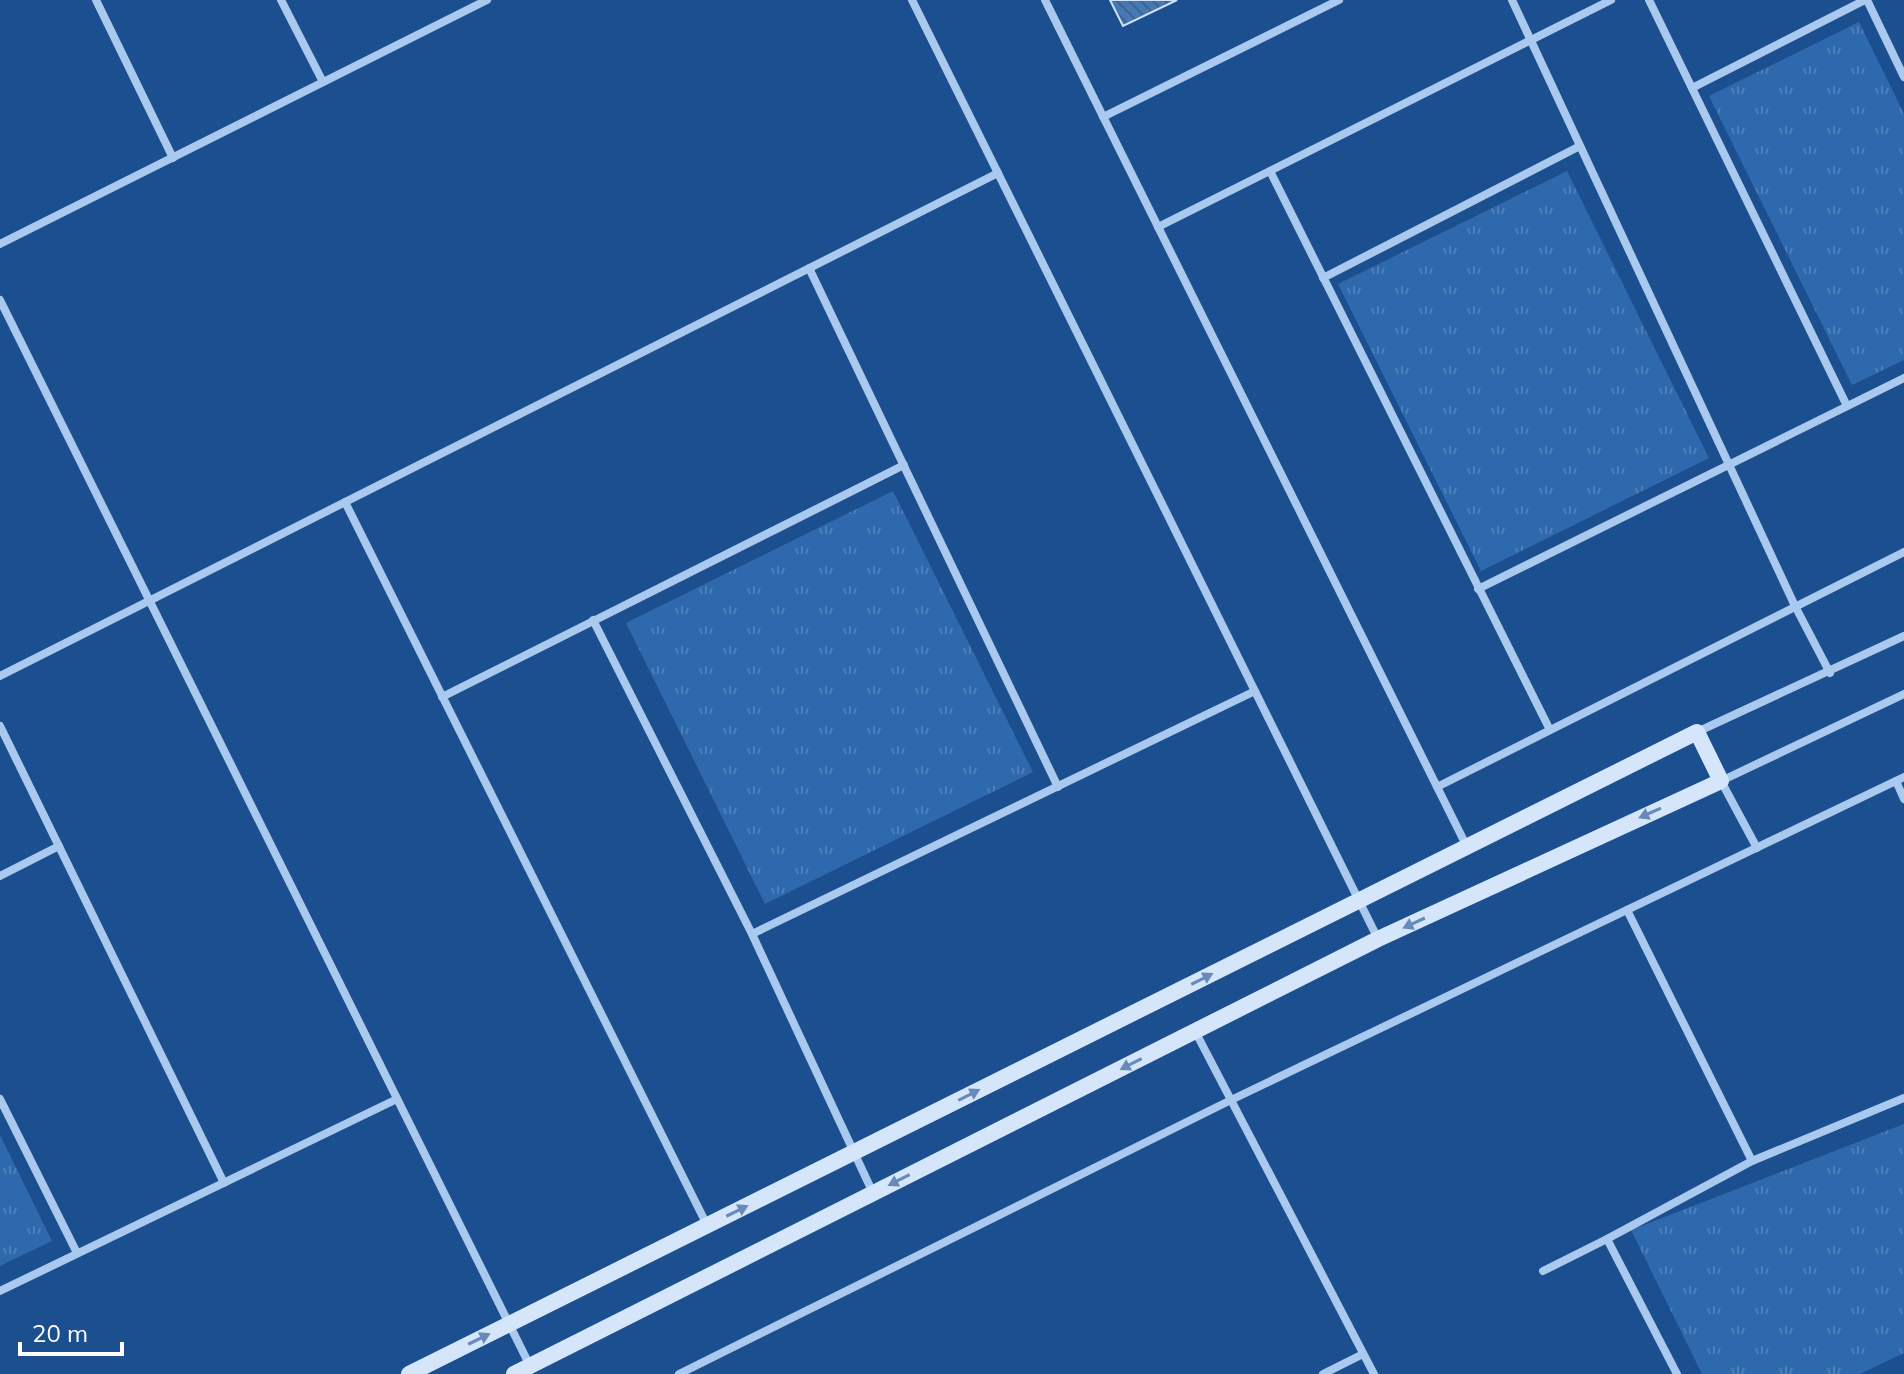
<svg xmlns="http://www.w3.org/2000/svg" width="1904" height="1374" font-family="Mulish,sans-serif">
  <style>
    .park { fill: url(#park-tufts) }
    .building { fill: url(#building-back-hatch); stroke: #cfe3fa; stroke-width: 2 }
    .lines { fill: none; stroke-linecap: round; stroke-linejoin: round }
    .street { stroke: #a9c9ee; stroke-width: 8 }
    .secondary { stroke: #d6e6fa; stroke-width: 16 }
    .oneway { fill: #668bba }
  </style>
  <defs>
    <pattern id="park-tufts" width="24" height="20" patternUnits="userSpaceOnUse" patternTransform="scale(2)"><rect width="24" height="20" fill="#2e69ad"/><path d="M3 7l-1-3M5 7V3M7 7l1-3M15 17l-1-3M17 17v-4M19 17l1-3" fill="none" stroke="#4d80b9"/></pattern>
    <pattern id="building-back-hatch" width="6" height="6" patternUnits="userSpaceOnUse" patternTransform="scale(2)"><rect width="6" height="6" fill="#4478b7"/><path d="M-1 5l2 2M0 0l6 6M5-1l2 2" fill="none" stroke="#486282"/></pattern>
  </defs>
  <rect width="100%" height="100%" fill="#1b4f8f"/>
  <g class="park">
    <path d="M 1859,22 L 1904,114 L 1904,360 L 1852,385 L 1709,96 Z"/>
    <path d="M 1567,171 L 1709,458 L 1481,571 L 1338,284 Z"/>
    <path d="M 893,491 L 1033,772 L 765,904 L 626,623 Z"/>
    <path d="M 1904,1124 L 1904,1353 L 1860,1374 L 1702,1374 L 1631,1230 Z"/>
    <path d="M 0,1135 L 52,1241 L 0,1266 Z"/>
  </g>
  <path class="building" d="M 1110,0 L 1177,0 L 1123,26 Z"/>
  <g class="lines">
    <g class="street">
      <path d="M 96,0 L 173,158"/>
      <path d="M 281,0 L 323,82"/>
      <path d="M 912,0 L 1378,939"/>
      <path d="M 1045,0 L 1467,847"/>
      <path d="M 1512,0 L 1795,606 L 1830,673"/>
      <path d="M 1649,0 L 1847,406"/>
      <path d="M 1867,0 L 1904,77"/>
      <path d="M 1692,88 L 1865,0"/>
      <path d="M 1103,117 L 1339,0"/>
      <path d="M 1270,171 L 1550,730"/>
      <path d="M 1158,227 L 1611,0"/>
      <path d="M 0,244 L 487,0"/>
      <path d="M 809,268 L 1058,787"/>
      <path d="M 1323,278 L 1580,146"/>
      <path d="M 0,300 L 530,1366"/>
      <path d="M 345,502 L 707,1225"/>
      <path d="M 1478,589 L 1904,378"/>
      <path d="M 593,620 L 752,934 L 873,1193"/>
      <path d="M 0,676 L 998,173"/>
      <path d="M 442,697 L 904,465"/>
      <path d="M 0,726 L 224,1183"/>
      <path d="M 1697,732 L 1904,636"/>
      <path d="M 1896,781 L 1904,799"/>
      <path d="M 1437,787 L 1904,552"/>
      <path d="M 1757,848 L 1721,781 L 1904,694"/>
      <path d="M 0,876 L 59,846"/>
      <path d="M 1627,910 L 1752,1161"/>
      <path d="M 752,934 L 1255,691"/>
      <path d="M 1195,1031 L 1374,1374"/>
      <path d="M 0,1099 L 77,1253"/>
      <path d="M 1607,1239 L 1677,1374"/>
      <path d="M 1543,1271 L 1607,1239 L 1752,1161 L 1904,1098"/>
      <path d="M 0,1291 L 397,1099"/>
      <path d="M 679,1374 L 1231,1100 L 1904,777"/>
      <path d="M 1323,1374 L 1363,1354"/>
    </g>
    <path class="secondary" d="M 409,1374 L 1697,732 L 1721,781 L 1378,939 L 514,1374"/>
  </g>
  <defs><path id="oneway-solid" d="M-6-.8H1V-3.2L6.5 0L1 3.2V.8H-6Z" transform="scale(2)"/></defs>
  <g class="oneway">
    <use href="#oneway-solid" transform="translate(1650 813) rotate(156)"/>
    <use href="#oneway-solid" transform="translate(1414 923) rotate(155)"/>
    <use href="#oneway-solid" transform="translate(1202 979) rotate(-27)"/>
    <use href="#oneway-solid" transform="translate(1131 1064) rotate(153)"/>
    <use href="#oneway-solid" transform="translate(969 1095) rotate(-27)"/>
    <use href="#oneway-solid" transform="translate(899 1180) rotate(153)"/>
    <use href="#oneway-solid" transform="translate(737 1211) rotate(-26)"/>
    <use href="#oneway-solid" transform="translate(479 1339) rotate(-26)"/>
  </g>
  <path d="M20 1342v12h102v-12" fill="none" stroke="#ffffff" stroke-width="4"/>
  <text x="32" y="1342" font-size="24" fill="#ffffff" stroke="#1b4f8f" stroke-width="6" paint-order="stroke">20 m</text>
</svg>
